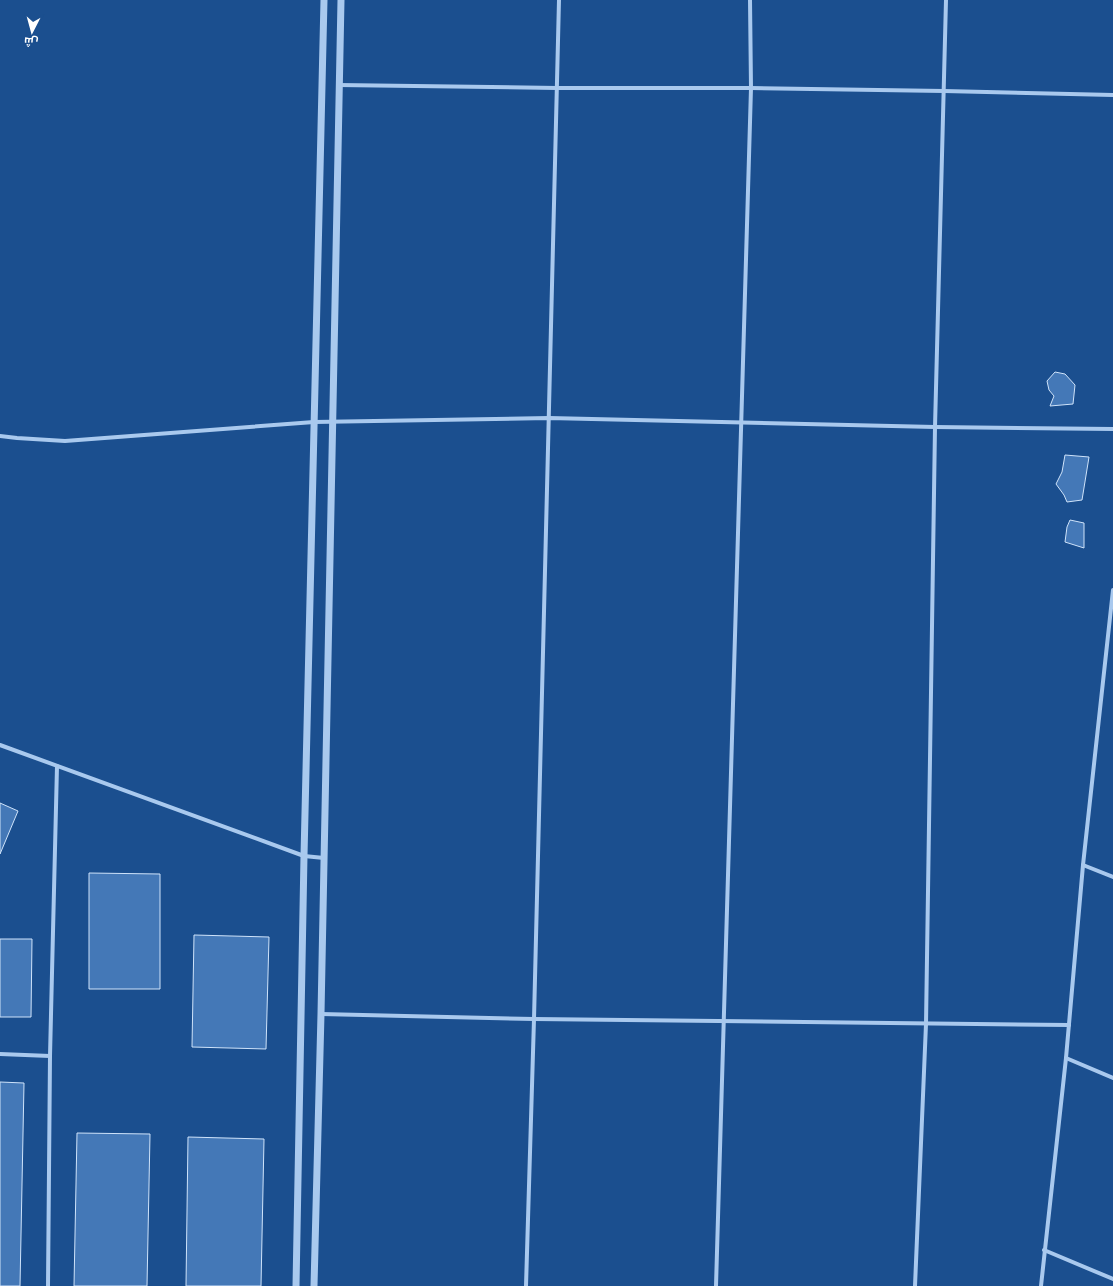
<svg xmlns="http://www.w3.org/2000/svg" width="1113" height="1286" font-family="'Public Sans',Cairo,sans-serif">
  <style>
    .building { fill: #4478b7; stroke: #cfe3fa }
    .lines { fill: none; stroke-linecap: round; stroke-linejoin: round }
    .minor { stroke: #a9c9ee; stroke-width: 4 }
    .tertiary { stroke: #a9c9ee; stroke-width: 7 }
  </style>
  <rect width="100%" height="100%" fill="#1b4f8f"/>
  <g class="building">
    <path d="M 1055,372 L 1065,374 L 1075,385 L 1073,404 L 1050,406 L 1054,396 L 1049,390 L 1047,381 Z"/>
    <path d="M 1065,455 L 1089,457 L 1082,500 L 1067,502 L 1064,495 L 1056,484 L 1062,472 Z"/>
    <path d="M 1070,520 L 1084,523 L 1084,548 L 1065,542 L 1067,527 Z"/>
    <path d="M 0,803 L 18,811 L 0,854 Z"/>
    <path d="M 89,873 L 160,874 L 160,989 L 89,989 Z"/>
    <path d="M 194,935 L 269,937 L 266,1049 L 192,1047 Z"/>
    <path d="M 0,939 L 32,939 L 31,1017 L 0,1017 Z"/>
    <path d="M 0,1082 L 24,1083 L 20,1286 L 0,1286 Z"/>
    <path d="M 77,1133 L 150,1134 L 147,1286 L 74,1286 Z"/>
    <path d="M 188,1137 L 264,1139 L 261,1286 L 186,1286 Z"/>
  </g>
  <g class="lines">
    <g class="minor">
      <path d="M 338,85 L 557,88 L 751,88 L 944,91 L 1113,95"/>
      <path d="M 0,436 L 17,438 L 65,441 L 314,422 L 549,418 L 935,427 L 1113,429"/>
      <path d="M 0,745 L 304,856 L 324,858"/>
      <path d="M 1083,865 L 1113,877"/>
      <path d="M 321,1014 L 534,1019 L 1069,1025"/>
      <path d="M 0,1054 L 50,1056"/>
      <path d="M 1066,1058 L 1113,1078"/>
      <path d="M 1044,1250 L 1113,1279"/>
      <path d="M 48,1286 L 50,1056 L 57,766"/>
      <path d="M 526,1286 L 534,1019 L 559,0"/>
      <path d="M 716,1286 L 751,88 L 750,0"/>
      <path d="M 915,1286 L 926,1024 L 935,427 L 946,0"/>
      <path d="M 1041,1286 L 1066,1058 L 1083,865 L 1113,590"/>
    </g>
    <g class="tertiary">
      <path d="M 296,1286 L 304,856 L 324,0"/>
      <path d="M 314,1286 L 321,1014 L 341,0"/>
    </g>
  </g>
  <g transform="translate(32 32) rotate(186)" stroke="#1b4f8f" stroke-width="3" paint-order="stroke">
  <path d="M0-3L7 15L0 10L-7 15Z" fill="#ffffff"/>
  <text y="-6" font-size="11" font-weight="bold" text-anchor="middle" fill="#ffffff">ش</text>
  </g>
</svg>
